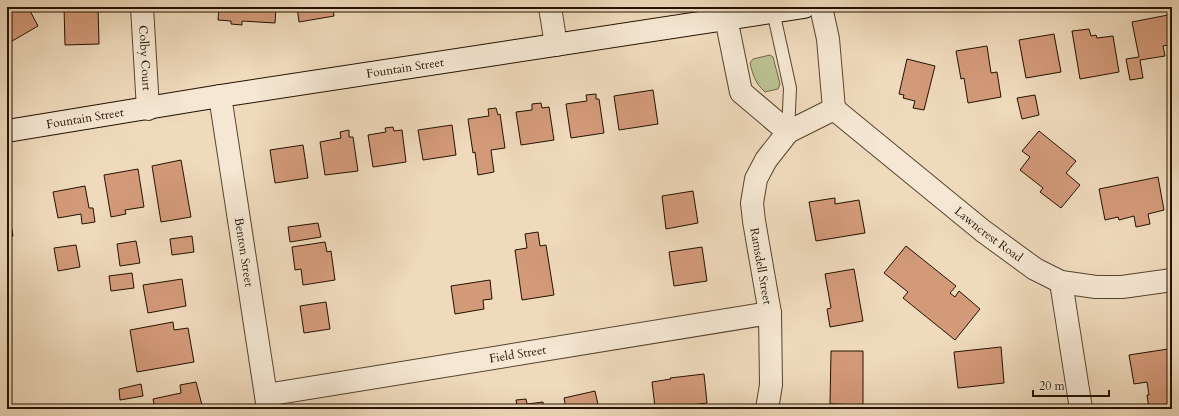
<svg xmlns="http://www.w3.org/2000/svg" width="1179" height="416" font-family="Cardo,serif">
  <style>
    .green { fill: #babf90; stroke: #6e6848 }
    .building { fill: #d39a7a; stroke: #231200 }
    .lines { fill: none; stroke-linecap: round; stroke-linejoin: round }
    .service-casing { stroke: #56442f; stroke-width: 14 }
    .minor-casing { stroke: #56442f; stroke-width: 24 }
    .tertiary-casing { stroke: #56442f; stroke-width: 24 }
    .secondary-casing { stroke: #231200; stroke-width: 24 }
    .service { stroke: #f5e7d3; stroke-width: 12 }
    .minor { stroke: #f5e7d3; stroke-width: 22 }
    .tertiary { stroke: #f5e7d3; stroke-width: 22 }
    .secondary { stroke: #f5e7d3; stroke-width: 22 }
    .labels { text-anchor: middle; stroke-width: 4; stroke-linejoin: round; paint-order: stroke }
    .street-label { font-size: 12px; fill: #231200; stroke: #f5e7d3 }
  </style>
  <rect width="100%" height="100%" fill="#efdabc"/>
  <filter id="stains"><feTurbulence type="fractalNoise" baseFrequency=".005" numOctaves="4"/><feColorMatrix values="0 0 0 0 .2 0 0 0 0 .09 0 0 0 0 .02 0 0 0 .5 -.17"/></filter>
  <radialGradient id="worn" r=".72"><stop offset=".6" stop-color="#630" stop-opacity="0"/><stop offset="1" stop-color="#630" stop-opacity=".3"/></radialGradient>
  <path class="green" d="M 770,55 L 773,57 L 780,84 L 778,89 L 765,92 C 755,83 753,75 750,63 L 753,59 Z"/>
  <g class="building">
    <path d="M 7,7 L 28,7 L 38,26 L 7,44 Z"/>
    <path d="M 64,7 L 98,7 L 99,44 L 65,45 Z"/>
    <path d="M 219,7 L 276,7 L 275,23 L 242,21 L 242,25 L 231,24 L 231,21 L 218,20 Z"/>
    <path d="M 297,7 L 333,7 L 334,16 L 299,22 Z"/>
    <path d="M 1168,15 L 1172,44 L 1163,46 L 1165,56 L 1140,60 L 1143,78 L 1130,80 L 1126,59 L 1139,57 L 1132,22 Z"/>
    <path d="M 1089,29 L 1091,36 L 1096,35 L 1097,38 L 1113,36 L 1119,72 L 1080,79 L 1072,31 Z"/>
    <path d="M 1054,34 L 1061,72 L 1026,78 L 1019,40 Z"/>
    <path d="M 987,46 L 991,73 L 997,72 L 1001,97 L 968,103 L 964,78 L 961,79 L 956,51 Z"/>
    <path d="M 907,59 L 935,66 L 924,110 L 913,108 L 915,101 L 903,98 L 904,95 L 899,94 Z"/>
    <path d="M 653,90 L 658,124 L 619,130 L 614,96 Z"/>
    <path d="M 596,94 L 596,99 L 599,99 L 604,133 L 571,138 L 566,104 L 587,101 L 586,95 Z"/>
    <path d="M 1035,95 L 1039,115 L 1022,119 L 1017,98 Z"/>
    <path d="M 541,103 L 542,108 L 549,107 L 554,140 L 521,145 L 516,112 L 532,110 L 532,104 Z"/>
    <path d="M 496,108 L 498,115 L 500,114 L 505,148 L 491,150 L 494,172 L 478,175 L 475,152 L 473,153 L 468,119 L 489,116 L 488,109 Z"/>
    <path d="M 452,125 L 456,155 L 423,160 L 418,130 Z"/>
    <path d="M 393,127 L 394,131 L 402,130 L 406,162 L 373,167 L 368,135 L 386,132 L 385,128 Z"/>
    <path d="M 349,130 L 349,137 L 353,137 L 358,171 L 325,175 L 320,142 L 341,138 L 340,132 Z"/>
    <path d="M 1039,131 L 1076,161 L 1066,173 L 1080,185 L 1061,208 L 1040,192 L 1043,188 L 1020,170 L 1030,157 L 1022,151 Z"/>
    <path d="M 303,145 L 308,178 L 275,183 L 270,150 Z"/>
    <path d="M 181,160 L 191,217 L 161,222 L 152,166 Z"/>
    <path d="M 138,169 L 144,207 L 125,210 L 126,214 L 111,217 L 104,175 Z"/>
    <path d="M 1158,177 L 1164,210 L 1148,214 L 1150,224 L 1136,227 L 1134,216 L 1119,220 L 1118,217 L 1105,220 L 1099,189 Z"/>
    <path d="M 85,186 L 89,208 L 93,208 L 95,222 L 82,224 L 81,214 L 58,218 L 53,192 Z"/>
    <path d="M 693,191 L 698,223 L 666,229 L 662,196 Z"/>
    <path d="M 835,198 L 835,204 L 859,200 L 865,233 L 816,241 L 809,202 Z"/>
    <path d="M 7,201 L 13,236 L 7,237 Z"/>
    <path d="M 318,223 L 321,237 L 290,242 L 288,227 Z"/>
    <path d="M 538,232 L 540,246 L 546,245 L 554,295 L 522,300 L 515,250 L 527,248 L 525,234 Z"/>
    <path d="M 192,236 L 194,252 L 172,255 L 170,239 Z"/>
    <path d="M 136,241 L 140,263 L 120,266 L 117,244 Z"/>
    <path d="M 325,242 L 327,252 L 331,251 L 335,280 L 303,285 L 301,269 L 295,270 L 292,247 Z"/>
    <path d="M 76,245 L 80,267 L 58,271 L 54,248 Z"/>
    <path d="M 906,246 L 956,286 L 950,293 L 955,297 L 959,291 L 980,309 L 955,340 L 903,298 L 908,292 L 884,273 Z"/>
    <path d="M 702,247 L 707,281 L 674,286 L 669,252 Z"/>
    <path d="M 854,269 L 863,321 L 830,327 L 827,309 L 831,308 L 825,274 Z"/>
    <path d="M 132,273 L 134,288 L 111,291 L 109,276 Z"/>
    <path d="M 182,279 L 186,306 L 148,313 L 143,285 Z"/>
    <path d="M 490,280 L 492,299 L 483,300 L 484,309 L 455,314 L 451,286 Z"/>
    <path d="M 326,302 L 330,329 L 304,333 L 300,306 Z"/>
    <path d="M 173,322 L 174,330 L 188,328 L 194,362 L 137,372 L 130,330 Z"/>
    <path d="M 1001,347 L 1004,383 L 958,388 L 954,352 Z"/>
    <path d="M 1168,349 L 1172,374 L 1172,391 L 1170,392 L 1172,408 L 1149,409 L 1147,395 L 1149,395 L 1147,382 L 1134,384 L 1129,355 Z"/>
    <path d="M 831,351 L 863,351 L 863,405 L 830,404 Z"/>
    <path d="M 704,374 L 707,403 L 674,407 L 674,405 L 655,407 L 652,382 L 671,379 L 670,378 Z"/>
    <path d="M 196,382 L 203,409 L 155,409 L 153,399 L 181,393 L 180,385 Z"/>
    <path d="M 141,384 L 143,396 L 120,400 L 119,389 Z"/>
    <path d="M 595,391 L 599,409 L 566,409 L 564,398 Z"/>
    <path d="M 526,399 L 527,404 L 543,402 L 544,409 L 502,409 L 502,407 L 517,406 L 516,400 Z"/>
    <path d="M 986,406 L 987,409 L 967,409 Z"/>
  </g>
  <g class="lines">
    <defs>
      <path id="service" d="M 773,11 L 790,88 L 788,132"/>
      <g id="minor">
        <path id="s1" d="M 142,7 L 148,109"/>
        <path d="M 550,7 L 556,45"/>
        <path id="s2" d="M 220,96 L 268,409"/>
        <path id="s3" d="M 834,109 L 983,231 L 1035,269 L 1061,282 L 1096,287 L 1122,287 L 1172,280"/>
        <path d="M 1061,282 L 1081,409"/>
        <path id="s4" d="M 266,395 L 770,313"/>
      </g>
      <g id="tertiary">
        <path d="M 726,18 L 741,92 L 788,132"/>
        <path d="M 767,409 L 771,385 L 770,313 L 754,221 L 752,203 L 756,179 L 766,160 L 788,132 L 834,109 L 828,39 L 821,7"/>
      </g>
      <g id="secondary">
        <path id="s5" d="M 7,131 L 220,96 L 804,7"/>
      </g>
    </defs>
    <use href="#service" class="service-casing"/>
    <use href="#minor" class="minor-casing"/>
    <use href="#tertiary" class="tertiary-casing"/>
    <use href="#secondary" class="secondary-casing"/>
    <use href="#service" class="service"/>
    <use href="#minor" class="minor"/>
    <use href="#tertiary" class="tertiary"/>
    <use href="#secondary" class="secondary"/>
  </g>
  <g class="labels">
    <g class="street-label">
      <text dy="4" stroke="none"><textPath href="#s1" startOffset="51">Colby Court</textPath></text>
      <text dy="4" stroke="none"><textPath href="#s5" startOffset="403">Fountain Street</textPath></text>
      <text dy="4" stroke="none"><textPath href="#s5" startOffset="79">Fountain Street</textPath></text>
      <text dy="4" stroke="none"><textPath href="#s3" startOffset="199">Lawncrest Road</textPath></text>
      <text dy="4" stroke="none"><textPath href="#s2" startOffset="158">Benton Street</textPath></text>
      <text transform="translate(761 266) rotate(80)" y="4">Ramsdell Street</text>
      <text dy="4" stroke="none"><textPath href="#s4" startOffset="255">Field Street</textPath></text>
    </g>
  </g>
  <rect width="1179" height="416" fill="none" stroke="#efdabc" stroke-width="24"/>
  <rect x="8" y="8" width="1163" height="400" fill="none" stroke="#231200" stroke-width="2"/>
  <rect x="12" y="12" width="1155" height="392" fill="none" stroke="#231200"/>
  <path d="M1033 390v6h76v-6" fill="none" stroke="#231200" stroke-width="2"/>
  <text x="1039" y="390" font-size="12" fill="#231200" stroke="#f5e7d3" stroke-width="3" paint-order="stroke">20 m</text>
  <rect width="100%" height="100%" filter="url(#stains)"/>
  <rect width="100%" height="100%" fill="url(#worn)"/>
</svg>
